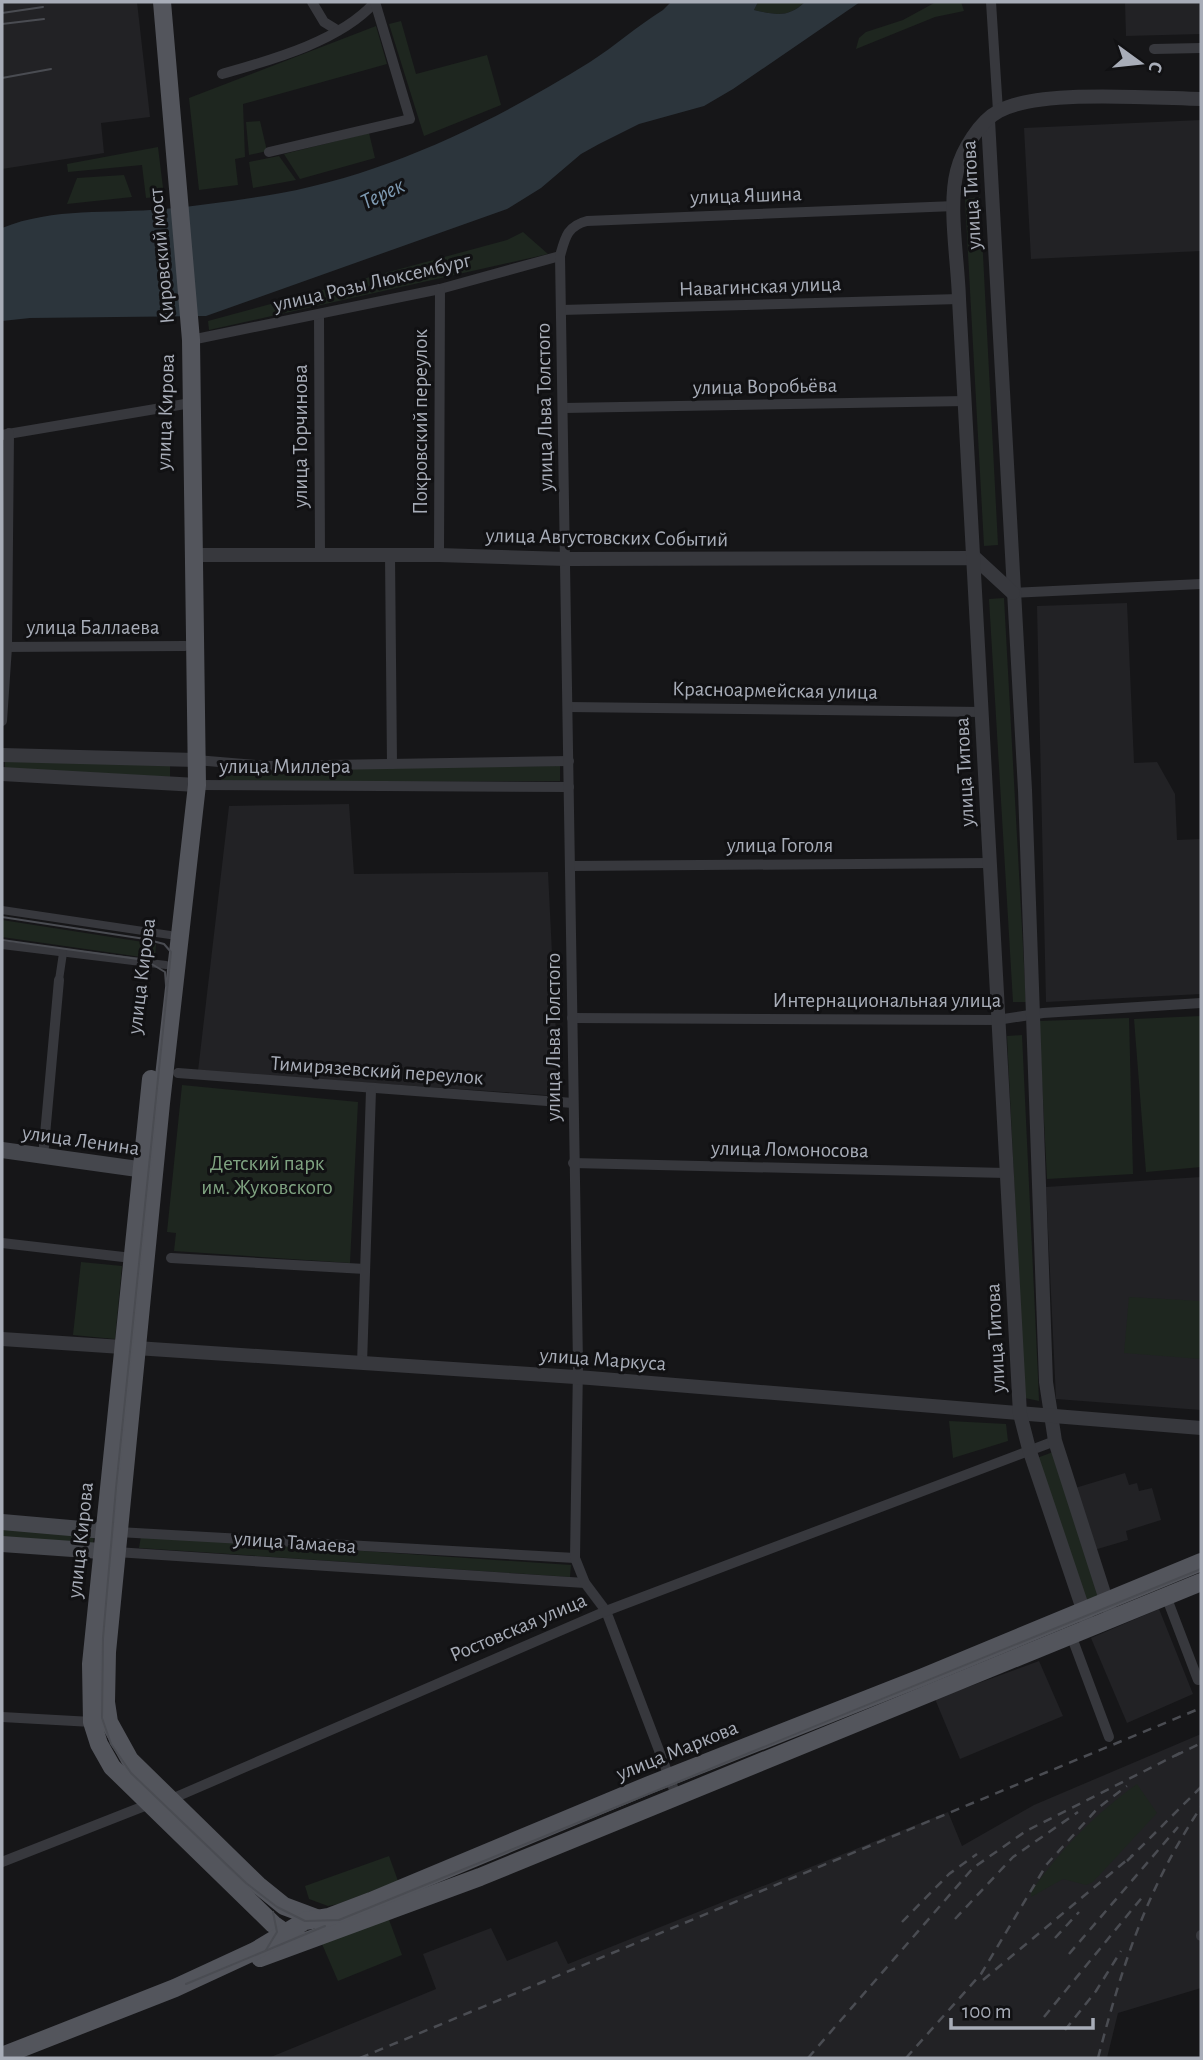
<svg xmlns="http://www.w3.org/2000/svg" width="1203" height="2060" font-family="'Alegreya Sans',sans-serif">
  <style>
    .built { fill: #222225 }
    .green { fill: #1e261f }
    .water { fill: #2c353c }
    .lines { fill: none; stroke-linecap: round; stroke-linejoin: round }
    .pedestrian { stroke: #37383d; stroke-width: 8 }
    .minor { stroke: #37383d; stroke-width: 10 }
    .tertiary { stroke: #37383d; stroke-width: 14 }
    .secondary { stroke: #45474d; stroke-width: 16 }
    .primary { stroke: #53555c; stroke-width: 18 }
    .tram { stroke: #4a4c52; stroke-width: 2 }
    .rail { stroke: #4a4c52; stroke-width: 2.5; stroke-dasharray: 9 7; stroke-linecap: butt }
    .labels { text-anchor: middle; stroke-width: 6; stroke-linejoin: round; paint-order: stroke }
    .street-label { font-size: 21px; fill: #a8adb8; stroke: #111113 }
    .park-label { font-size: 21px; fill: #7fa381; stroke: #111113 }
    .water-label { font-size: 23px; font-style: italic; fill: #7f9bb3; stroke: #111113 }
  </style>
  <rect width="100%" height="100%" fill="#161618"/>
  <g class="built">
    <path d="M 2,2 L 137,2 L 150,117 L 101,123 L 104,153 L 2,169 Z"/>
    <path d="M 1125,2 L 1201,2 L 1201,34 L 1126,36 Z"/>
    <path d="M 1201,120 L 1201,251 L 1031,259 L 1024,128 Z"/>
    <path d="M 1127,603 L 1134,763 L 1157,762 L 1175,794 L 1177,840 L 1201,839 L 1201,994 L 1046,1002 L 1037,606 Z"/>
    <path d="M 349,804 L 354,874 L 548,872 L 559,1096 L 198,1071 L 229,806 Z"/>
    <path d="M 1201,1177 L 1201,1410 L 1056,1399 L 1046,1187 Z"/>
    <path d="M 1125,1473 L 1129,1485 L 1137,1483 L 1139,1491 L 1152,1488 L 1161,1520 L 1126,1531 L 1128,1540 L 1094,1550 L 1075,1488 Z"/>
    <path d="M 1159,1609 L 1193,1694 L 1127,1723 L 1091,1638 Z"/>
    <path d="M 1039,1661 L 1063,1716 L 960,1759 L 935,1699 Z"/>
    <path d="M 1201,1734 L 1201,1988 L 1118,2013 L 1107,2058 L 271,2057 L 436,1989 L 423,1954 L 491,1928 L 507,1961 L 557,1941 L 568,1964 L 948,1812 L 962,1846 L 1034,1805 Z"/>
  </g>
  <g class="green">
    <path d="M 758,2 L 805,2 C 788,18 776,15 754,10 Z"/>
    <path d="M 936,2 L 961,2 L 964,11 L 935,17 L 856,49 L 859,38 L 866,32 L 903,20 Z"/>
    <path d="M 401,21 L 416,74 L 487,55 L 501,105 L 424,136 L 389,24 Z"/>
    <path d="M 376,26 L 387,64 L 243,104 L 245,157 L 235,159 L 238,185 L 199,190 L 189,98 Z"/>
    <path d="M 260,121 L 267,151 L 249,155 L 246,122 Z"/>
    <path d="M 369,133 L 375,158 L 300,179 L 284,154 Z"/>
    <path d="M 158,147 L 164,196 L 146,198 L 142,165 L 68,172 L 67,164 Z"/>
    <path d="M 279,156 L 296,180 L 253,188 L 249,162 Z"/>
    <path d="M 124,175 L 132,197 L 67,204 L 77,178 Z"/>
    <path d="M 980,197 L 998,545 L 984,546 L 965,199 Z"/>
    <path d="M 523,232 L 548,254 L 209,330 L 208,321 L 507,240 Z"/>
    <path d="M 1004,598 L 1026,1002 L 1013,1002 L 989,599 Z"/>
    <path d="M 5,761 L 170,763 L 170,777 L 5,768 Z"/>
    <path d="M 560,766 L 560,781 L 221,783 L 220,769 Z"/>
    <path d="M 2,920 L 156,944 L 155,959 L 2,937 Z"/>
    <path d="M 1201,1016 L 1201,1167 L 1146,1172 L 1134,1019 Z"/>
    <path d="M 1129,1018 L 1133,1174 L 1047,1179 L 1039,1021 Z"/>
    <path d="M 1022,1035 L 1038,1377 L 1039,1401 L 1025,1398 L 1024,1383 L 1007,1036 Z"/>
    <path d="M 182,1085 L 358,1102 L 350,1263 L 174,1251 L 176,1233 L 167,1232 Z"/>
    <path d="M 81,1262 L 122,1266 L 115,1339 L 73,1335 Z"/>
    <path d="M 1129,1297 L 1201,1301 L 1201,1359 L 1124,1353 Z"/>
    <path d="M 949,1421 L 1006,1424 L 1008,1441 L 953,1458 Z"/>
    <path d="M 1053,1452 L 1100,1600 L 1085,1606 L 1037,1458 Z"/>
    <path d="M 2,1527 L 94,1533 L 93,1546 L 2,1540 Z"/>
    <path d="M 141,1536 L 571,1565 L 570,1577 L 139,1548 Z"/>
    <path d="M 1137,1784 L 1157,1813 L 1093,1882 L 1086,1885 L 1063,1879 L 1031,1897 L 1031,1892 C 1061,1849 1094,1815 1137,1784 Z"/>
    <path d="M 389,1856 L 398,1881 L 338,1904 L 328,1906 L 309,1899 L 305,1886 Z"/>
    <path d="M 388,1917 L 402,1955 L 338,1981 L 322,1944 Z"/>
  </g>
  <path class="water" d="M 671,2 L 758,2 L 754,10 C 776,15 788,18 805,2 L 860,2 L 733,89 L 704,106 L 639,124 L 599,144 L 581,154 L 541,188 L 507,209 L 206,316 L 30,318 L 2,321 L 2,228 C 54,207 109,214 164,209 C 197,206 231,201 264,196 C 379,178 491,124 590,62 C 615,46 637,26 663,10 Z"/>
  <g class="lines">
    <g class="pedestrian">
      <path d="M 2,910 L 170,935"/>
      <path d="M 2,945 L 166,965"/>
      <path d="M 59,980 L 63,953"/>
    </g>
    <g class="minor">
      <path d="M 312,2 L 324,22 L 337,30"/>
      <path d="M 991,2 L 998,111"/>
      <path d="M 1154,49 L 1201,48"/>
      <path d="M 222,74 C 271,60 341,41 375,2"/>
      <path d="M 269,152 L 410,119 L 375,2"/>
      <path d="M 561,310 L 959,299"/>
      <path d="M 319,316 L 320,556"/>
      <path d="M 191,340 L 440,289 L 560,256"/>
      <path d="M 564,408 L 966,401"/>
      <path d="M 2,435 L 185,404"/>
      <path d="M 390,555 L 392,764"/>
      <path d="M 439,555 L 440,289"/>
      <path d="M 1013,593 L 1201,584"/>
      <path d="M 2,647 L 185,646"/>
      <path d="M 568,707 L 982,712"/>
      <path d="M 2,721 L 7,647 L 9,433"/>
      <path d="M 196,760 L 266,766 L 569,761"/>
      <path d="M 197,785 L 569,787"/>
      <path d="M 571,866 L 990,863"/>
      <path d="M 572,1018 L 997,1020 L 1043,1013 L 1201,1003"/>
      <path d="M 178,1073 L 573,1103"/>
      <path d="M 43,1157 L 59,980"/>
      <path d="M 573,1163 L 1006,1173"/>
      <path d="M 2,1243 L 132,1258"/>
      <path d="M 171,1258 L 365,1269"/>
      <path d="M 362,1364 L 371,1090"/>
      <path d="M 118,1532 L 575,1558"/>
      <path d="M 116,1552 L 585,1583"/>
      <path d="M 1166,1596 L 1198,1680 L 1201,1679"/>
      <path d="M 1071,1635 L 1109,1737"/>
      <path d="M 2,1717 L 92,1722"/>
      <path d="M 676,1795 L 606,1611 L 585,1583 L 575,1558 L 578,1365 L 560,256 C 565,238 567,226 587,221 L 955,206"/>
      <path d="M 2,1862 L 147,1805 L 176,1797 L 606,1611 L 1055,1441"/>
      <path d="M 1201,1935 L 1201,1936"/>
    </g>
    <g class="tertiary">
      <path d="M 988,120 L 1025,790 L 1046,1382 L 1055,1441 L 1109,1609"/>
      <path d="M 196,555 L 439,555 L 566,559 L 975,558 L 1013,593"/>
      <path d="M 2,755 L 196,760"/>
      <path d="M 2,774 L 197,785"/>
      <path d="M 2,1339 L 122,1347"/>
      <path d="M 136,1348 L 590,1378 L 1201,1428"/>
      <path d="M 1089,1627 L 1029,1449 L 1020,1414 L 959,299 C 958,261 948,207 957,171 C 962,150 980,121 999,111 C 1039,89 1153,98 1201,99"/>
    </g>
    <g class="secondary">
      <path d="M 2,1150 L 152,1171"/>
      <path d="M 2,1522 L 116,1532"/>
      <path d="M 2,1544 L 115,1552"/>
    </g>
    <g class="primary">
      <path d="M 162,2 L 191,340 L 197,785 L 161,1103 L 107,1652 L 106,1702 L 109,1722 L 130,1760 L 258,1885 L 284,1906 L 316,1918"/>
      <path d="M 151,1079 L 91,1664 L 92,1722 L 99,1744 L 112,1767 L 273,1924 L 294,1939 L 304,1941"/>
      <path d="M 260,1958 L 480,1877 L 1201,1582"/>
      <path d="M 2,2056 L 175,1988 L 255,1951 L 305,1921 L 329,1917 L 371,1901 L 649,1785 L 923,1677 L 1201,1562"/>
    </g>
    <g class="tram">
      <path d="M 2,13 L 43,7"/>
      <path d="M 2,24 L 44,19"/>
      <path d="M 2,78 L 51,69"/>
      <path d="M 2,917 L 145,939 L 164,944 L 171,952 L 116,1488 L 103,1638 L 102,1718 L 111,1744 L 131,1773 L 246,1883 L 277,1907 L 305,1921 L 339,1920 L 1201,1569"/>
      <path d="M 2,940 L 145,960 L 165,972 L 166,985"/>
      <path d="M 266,1950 L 277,1932 L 273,1912"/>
      <path d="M 186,1984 L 325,1926"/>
    </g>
    <g class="rail">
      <path d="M 1175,1756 L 1201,1743"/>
      <path d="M 1127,1861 L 1201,1787"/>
      <path d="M 955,1919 L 1013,1857 L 1078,1812"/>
      <path d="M 902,1922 L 949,1874 L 977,1854"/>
      <path d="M 1055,1938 L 1079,1912"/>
      <path d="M 1069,1954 L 1178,1827"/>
      <path d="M 983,1980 L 1133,1855"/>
      <path d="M 1044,2017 L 1144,1895"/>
      <path d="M 1065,2030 L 1096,1991 L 1121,1951"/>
      <path d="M 360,2058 L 1201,1708"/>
      <path d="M 808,2058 L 973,1868 L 1026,1831 L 1182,1752"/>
      <path d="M 906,2058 L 981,1974 L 1047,1864 L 1098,1808 L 1127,1786"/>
      <path d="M 1098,2058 C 1123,1963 1146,1890 1201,1807"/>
    </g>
  </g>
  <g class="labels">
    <g class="street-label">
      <text transform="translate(746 195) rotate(-2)" y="7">улица Яшина</text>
      <text transform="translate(971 195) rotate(-93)" y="7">улица Титова</text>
      <text transform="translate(161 256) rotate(-95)" y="7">Кировский мост</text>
      <text transform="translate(372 282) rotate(-13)" y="7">улица Розы Люксембург</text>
      <text transform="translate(760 286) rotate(-2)" y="7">Навагинская улица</text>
      <text transform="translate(765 386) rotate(-1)" y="7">улица Воробьёва</text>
      <text transform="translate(544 407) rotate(-91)" y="7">улица Льва Толстого</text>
      <text transform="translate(165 412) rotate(-88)" y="7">улица Кирова</text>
      <text transform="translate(420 422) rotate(-90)" y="7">Покровский переулок</text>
      <text transform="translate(300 436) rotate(-90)" y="7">улица Торчинова</text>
      <text transform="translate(607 537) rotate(1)" y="7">улица Августовских Событий</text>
      <text x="93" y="634">улица Баллаева</text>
      <text transform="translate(775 690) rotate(1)" y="7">Красноармейская улица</text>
      <text x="285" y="773">улица Миллера</text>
      <text transform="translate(964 772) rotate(-93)" y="7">улица Титова</text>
      <text x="780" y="852">улица Гоголя</text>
      <text transform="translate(141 976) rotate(-83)" y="7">улица Кирова</text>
      <text x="887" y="1007">Интернациональная улица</text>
      <text transform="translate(553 1037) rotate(-90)" y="7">улица Льва Толстого</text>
      <text transform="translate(377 1070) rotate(4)" y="7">Тимирязевский переулок</text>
      <text transform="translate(81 1140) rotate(8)" y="7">улица Ленина</text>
      <text transform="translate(790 1149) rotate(1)" y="7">улица Ломоносова</text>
      <text transform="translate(995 1338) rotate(-93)" y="7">улица Титова</text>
      <text transform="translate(603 1359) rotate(4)" y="7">улица Маркуса</text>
      <text transform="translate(80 1540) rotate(-84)" y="7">улица Кирова</text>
      <text transform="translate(295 1542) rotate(4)" y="7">улица Тамаева</text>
      <text transform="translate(518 1627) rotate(-23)" y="7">Ростовская улица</text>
      <text transform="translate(677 1750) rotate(-22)" y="7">улица Маркова</text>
    </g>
    <g class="park-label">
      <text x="267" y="1170">Детский парк<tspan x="267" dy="24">им. Жуковского</tspan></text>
    </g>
    <g class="water-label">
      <text transform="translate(382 193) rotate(-25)" y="8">Терек</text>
    </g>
  </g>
  <rect width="1203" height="2060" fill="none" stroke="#a8adb8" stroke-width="7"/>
  <g transform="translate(1140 63) rotate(105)" stroke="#111113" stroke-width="5" paint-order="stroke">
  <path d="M0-5L12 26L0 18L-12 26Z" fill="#a8adb8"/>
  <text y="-10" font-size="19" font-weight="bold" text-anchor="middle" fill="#a8adb8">С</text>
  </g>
  <path d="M951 2018v10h142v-10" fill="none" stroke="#a8adb8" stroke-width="3.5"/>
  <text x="962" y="2018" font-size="21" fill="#a8adb8" stroke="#111113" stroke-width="5" paint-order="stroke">100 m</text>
</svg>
